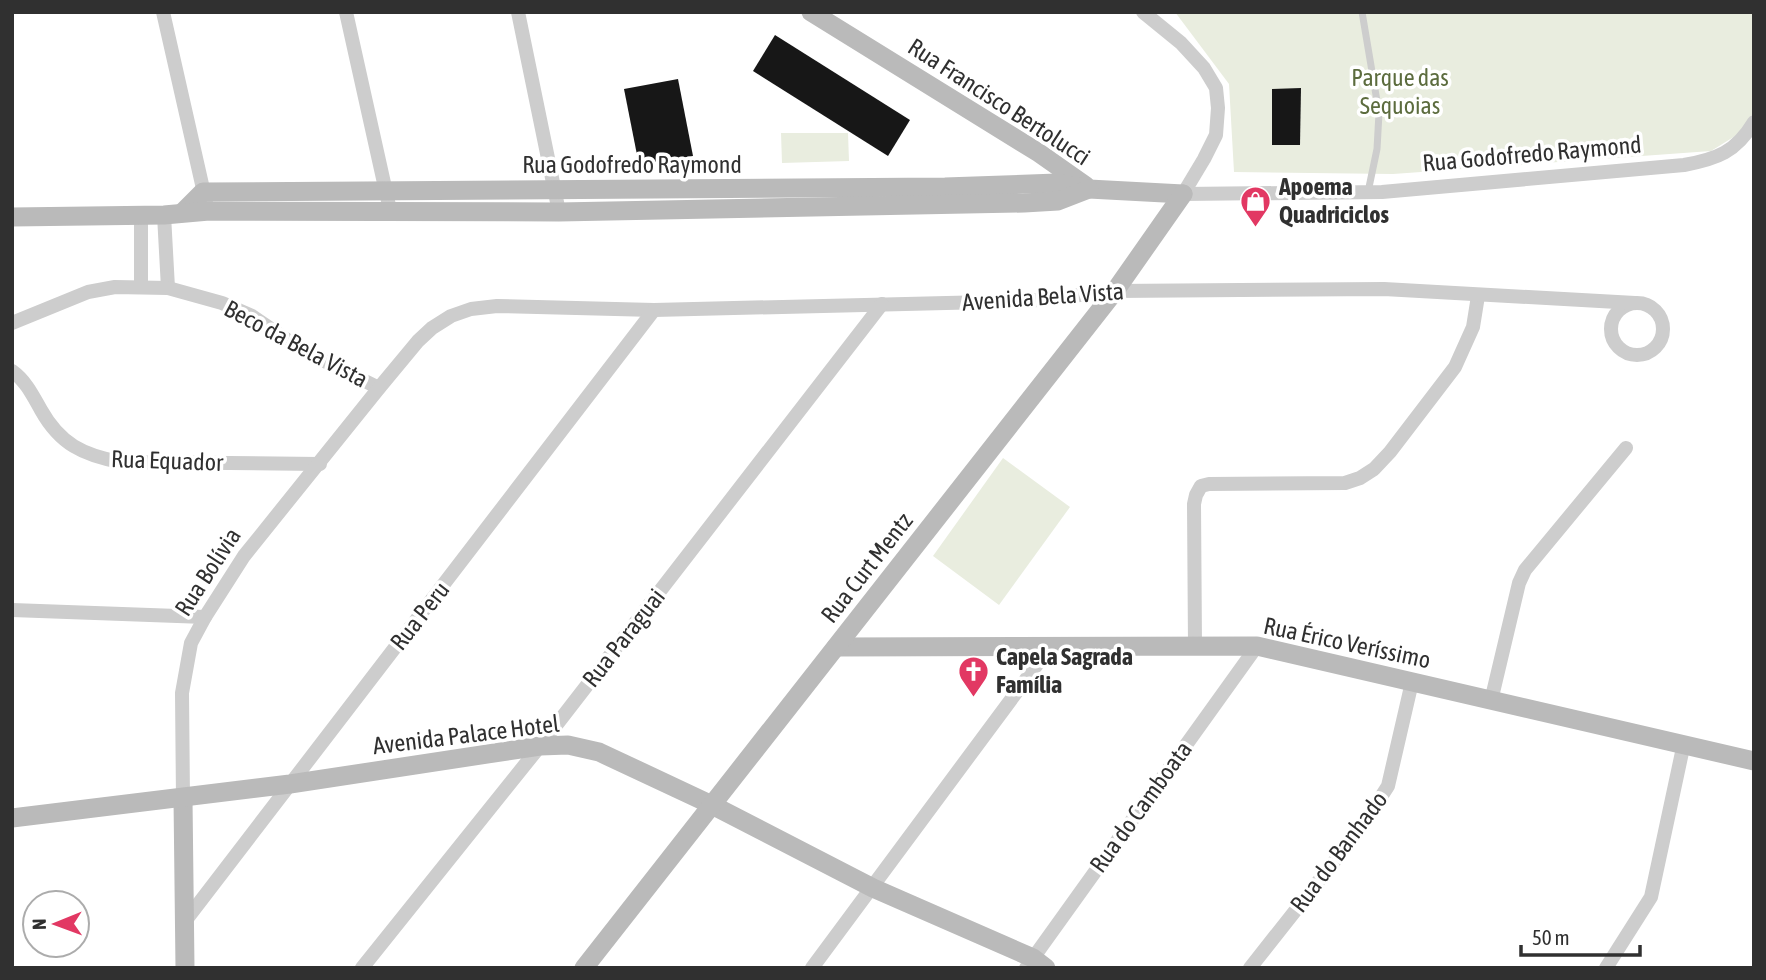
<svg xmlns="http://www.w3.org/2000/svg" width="1766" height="980" font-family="'Asap Condensed',sans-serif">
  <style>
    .green { fill: #e9eddf }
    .building { fill: #171717 }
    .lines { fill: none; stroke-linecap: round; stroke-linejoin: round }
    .lane { stroke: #cdcdcd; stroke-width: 7 }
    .street { stroke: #cdcdcd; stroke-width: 14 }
    .secondary { stroke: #bababa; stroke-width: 19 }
    .labels { text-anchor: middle; stroke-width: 7; stroke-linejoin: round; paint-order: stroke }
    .park-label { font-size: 24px; fill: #5c6c3e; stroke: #fff }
    .street-label { font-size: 24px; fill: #303030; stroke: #fff }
    .poi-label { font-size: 24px; font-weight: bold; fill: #303030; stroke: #fff; text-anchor: start }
  </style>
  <rect width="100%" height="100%" fill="#fff"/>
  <g class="green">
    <path d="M 1175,12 L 1754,12 L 1754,112 L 1740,133 L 1711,151 L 1393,174 L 1234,172 L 1229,84 Z"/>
    <path d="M 781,133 L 848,133 L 849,161 L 782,163 Z"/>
    <path d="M 1003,458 L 1070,507 L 999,605 L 933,556 Z"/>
  </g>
  <g class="building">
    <path d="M 775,35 L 910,120 L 888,156 L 753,71 Z"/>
    <path d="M 678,79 L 693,156 L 639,165 L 624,89 Z"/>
    <path d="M 1301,88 L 1300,145 L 1272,145 L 1272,89 Z"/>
  </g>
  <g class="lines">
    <path class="lane" d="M 1362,12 L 1379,113 L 1377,149 L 1368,192"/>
    <g class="street">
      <path d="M 163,12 L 206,202"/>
      <path d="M 346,12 L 390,210"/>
      <path d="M 518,12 L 559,212"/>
      <path d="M 1143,12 L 1181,43 L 1204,68 L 1216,88 L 1218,108 L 1216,135 L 1204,159 L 1183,194"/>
      <path d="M 1183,194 L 1382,192 L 1684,165 C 1717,159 1736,152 1754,122"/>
      <path d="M 164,215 L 168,288"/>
      <path d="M 141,286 L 141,215"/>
      <circle cx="1637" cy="329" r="26"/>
      <path d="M 12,323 L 88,292 L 115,287 L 168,288 L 222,303 L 252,316 L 302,350 L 379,388"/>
      <path d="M 12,371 C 26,381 33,396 41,410 C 60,444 83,455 120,462 L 320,464"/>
      <path d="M 12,610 L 205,617"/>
      <path d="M 1195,646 L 1194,504 L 1196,495 L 1201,486 L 1209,484 L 1345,483 L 1360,478 L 1374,469 L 1390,452 L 1455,367 L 1473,327 L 1478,296"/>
      <path d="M 1491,701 L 1519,583 L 1525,570 L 1626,448"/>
      <path d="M 183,799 L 182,693 L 191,643 L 205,617 L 244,556 L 379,388 L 418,341 L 432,328 L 451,316 L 471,309 L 497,306 L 654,310 L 1028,301 L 1115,291 L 1384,289 L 1635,303"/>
      <path d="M 186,920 L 654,310"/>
      <path d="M 362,968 L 540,746 L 882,304"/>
      <path d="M 812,968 L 1050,647"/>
      <path d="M 1026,968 L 1257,646"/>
      <path d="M 1250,968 L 1363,825 L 1388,786 L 1412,682"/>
      <path d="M 1606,968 L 1651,897 L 1684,743"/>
    </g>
    <g class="secondary">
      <path d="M 811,12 L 1039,153 L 1086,186"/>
      <path d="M 183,212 L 203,192 L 945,187 L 1057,183 L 1089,189 L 1183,194"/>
      <path d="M 12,217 L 164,215 L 209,211 L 559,212 L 1024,203 L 1058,201 L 1089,189"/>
      <path d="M 836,647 L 1257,646 L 1754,761"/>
      <path d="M 183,799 L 185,968"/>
      <path d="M 12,818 L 290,784 L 540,746 L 568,745 L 599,752 L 712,805 L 873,888 L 1033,958 L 1046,968"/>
      <path d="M 584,968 L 1115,291 L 1183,194"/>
    </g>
  </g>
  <defs>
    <symbol id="shop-pin" viewBox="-11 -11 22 30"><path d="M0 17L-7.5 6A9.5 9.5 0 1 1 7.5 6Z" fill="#e23863" stroke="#fff"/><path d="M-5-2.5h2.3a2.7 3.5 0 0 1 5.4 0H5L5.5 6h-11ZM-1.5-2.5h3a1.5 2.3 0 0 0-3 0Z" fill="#fff"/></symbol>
    <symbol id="church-pin" viewBox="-11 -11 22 30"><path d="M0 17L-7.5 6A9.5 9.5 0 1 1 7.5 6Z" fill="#e23863" stroke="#fff"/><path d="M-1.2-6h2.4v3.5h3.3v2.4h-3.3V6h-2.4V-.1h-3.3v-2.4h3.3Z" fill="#fff"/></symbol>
  </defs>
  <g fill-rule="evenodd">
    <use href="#shop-pin" x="1238" y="184" width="35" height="47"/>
    <use href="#church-pin" x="956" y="654" width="35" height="47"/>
  </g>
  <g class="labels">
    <g class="park-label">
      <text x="1400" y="86">Parque das<tspan x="1400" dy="28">Sequoias</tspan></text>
    </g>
    <g class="street-label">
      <text transform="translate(999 102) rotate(33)" y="8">Rua Francisco Bertolucci</text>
      <text transform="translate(1532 154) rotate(-5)" y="8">Rua Godofredo Raymond</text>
      <text x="632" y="173">Rua Godofredo Raymond</text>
      <text transform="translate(1043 297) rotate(-4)" y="8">Avenida Bela Vista</text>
      <text transform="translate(296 344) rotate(28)" y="8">Beco da Bela Vista</text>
      <text transform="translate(167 461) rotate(2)" y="8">Rua Equador</text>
      <text transform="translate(867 568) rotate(-52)" y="8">Rua Curt Mentz</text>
      <text transform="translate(208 572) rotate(-57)" y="8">Rua Bolívia</text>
      <text transform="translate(420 616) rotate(-52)" y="8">Rua Peru</text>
      <text transform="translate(624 638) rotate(-52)" y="8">Rua Paraguai</text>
      <text transform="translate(1347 643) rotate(12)" y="8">Rua Érico Veríssimo</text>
      <text transform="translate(466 735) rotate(-7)" y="8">Avenida Palace Hotel</text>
      <text transform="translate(1141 807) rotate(-54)" y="8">Rua do Camboata</text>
      <text transform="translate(1339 852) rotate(-53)" y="8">Rua do Banhado</text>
    </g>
    <g class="poi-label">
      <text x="1279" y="195">Apoema<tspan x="1279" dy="28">Quadriciclos</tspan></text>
      <text x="996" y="665">Capela Sagrada<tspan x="996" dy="28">Família</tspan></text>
    </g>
  </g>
  <rect width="1766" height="980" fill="none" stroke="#303030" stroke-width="28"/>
  <g transform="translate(56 924) rotate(269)"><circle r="33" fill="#ffffff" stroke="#acacac" stroke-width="2"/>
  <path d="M0-5L12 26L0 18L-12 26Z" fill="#e23863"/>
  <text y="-10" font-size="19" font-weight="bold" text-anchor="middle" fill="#303030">N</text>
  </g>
  <path d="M1521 945v10h119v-10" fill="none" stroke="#303030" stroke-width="3.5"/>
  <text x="1532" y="945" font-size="21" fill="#303030" stroke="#ffffff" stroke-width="5" paint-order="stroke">50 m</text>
</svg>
